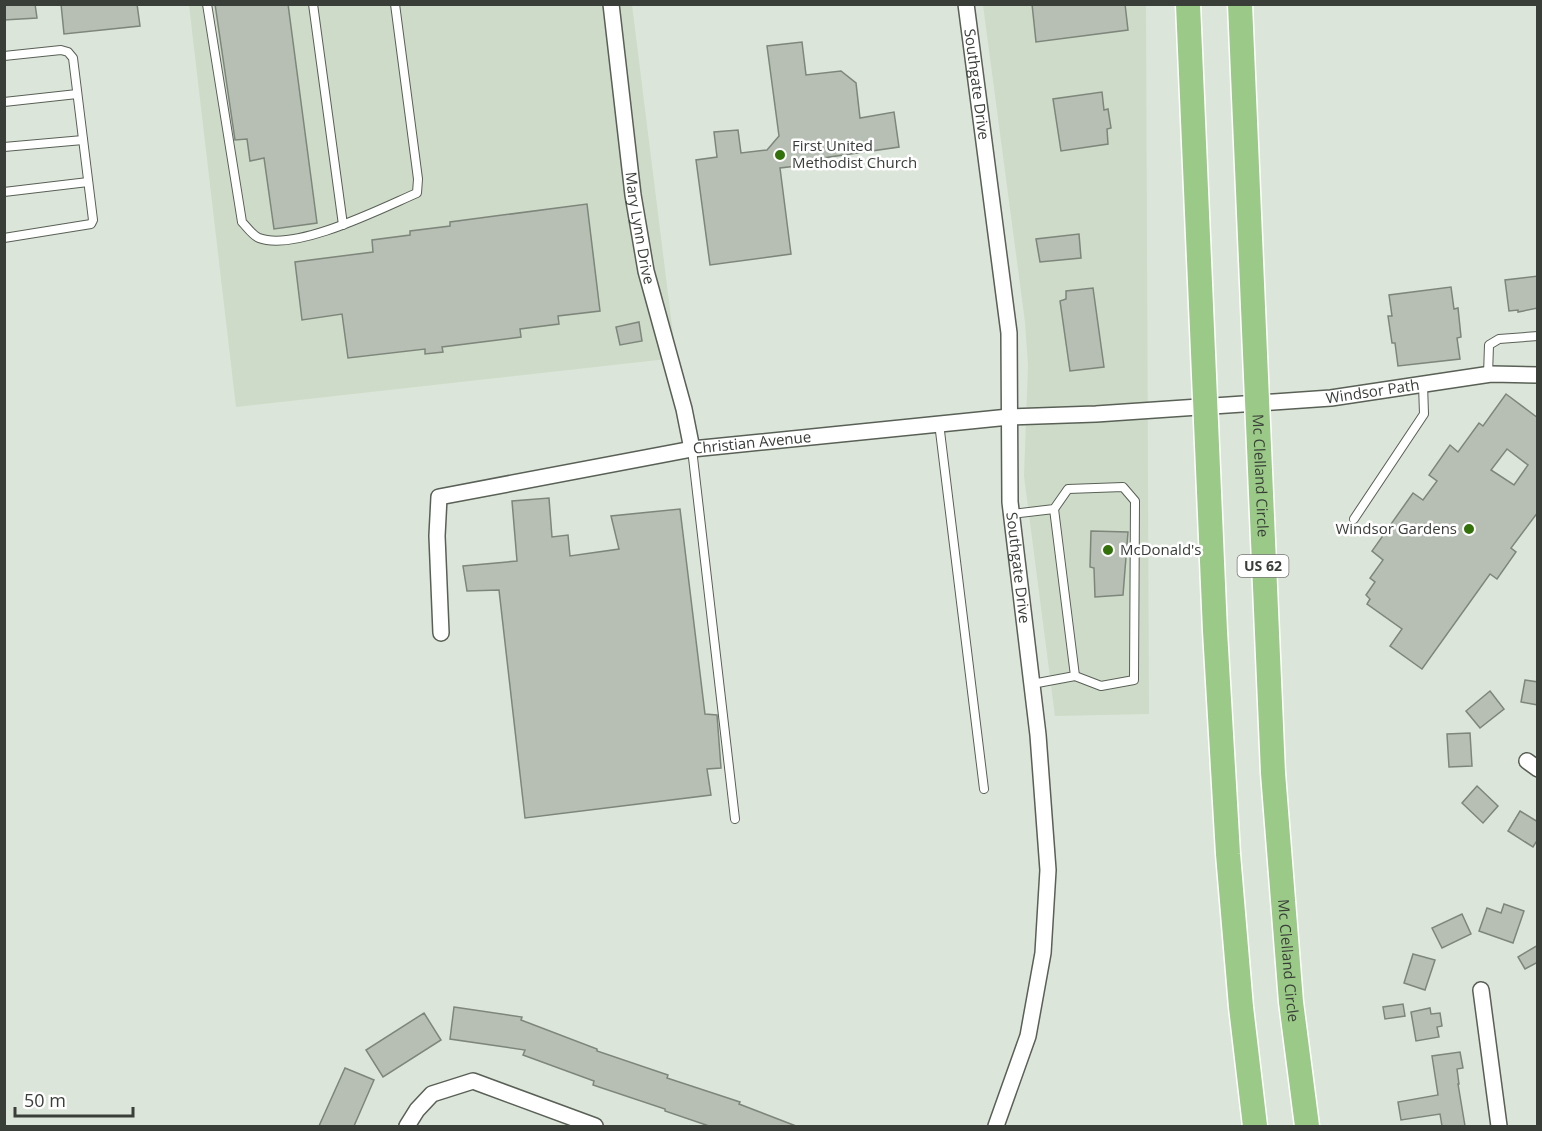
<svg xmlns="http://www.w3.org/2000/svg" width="1542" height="1131" font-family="'Open Sans',sans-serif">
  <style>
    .built { fill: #cedbc9 }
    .building { fill: #b7bfb4; stroke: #7e867b; stroke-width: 1.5; fill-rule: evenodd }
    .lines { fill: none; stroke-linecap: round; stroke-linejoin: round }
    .service-casing { stroke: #596056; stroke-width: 10 }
    .minor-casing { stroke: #596056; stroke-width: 18 }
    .trunk-casing { stroke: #fff; stroke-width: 27 }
    .service { stroke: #fff; stroke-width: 8 }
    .minor { stroke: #fff; stroke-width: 15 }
    .trunk { stroke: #9bca88; stroke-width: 24 }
    .poi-dot { fill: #33720b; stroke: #fff; stroke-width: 2 }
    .labels { text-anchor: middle; stroke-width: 5; stroke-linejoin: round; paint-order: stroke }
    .shield { fill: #fff; stroke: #757874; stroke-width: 1.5 }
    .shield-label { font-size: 14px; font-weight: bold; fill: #3a3e39 }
    .street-label { font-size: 15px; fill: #3a3e39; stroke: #fff }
    .poi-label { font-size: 15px; fill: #3a3e39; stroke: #fff; text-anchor: start }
  </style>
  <rect width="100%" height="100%" fill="#dce5d9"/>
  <g class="built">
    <path d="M 189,5 L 632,5 L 676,358 L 236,407 Z"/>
    <path d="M 983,5 L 1146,5 L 1149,714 L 1055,716 L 1024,476 L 1028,365 L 1025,322 Z"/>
  </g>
  <g class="building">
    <path d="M 4,4 L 35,4 L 37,18 L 4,20 Z"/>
    <path d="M 61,4 L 137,4 L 140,26 L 64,34 Z"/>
    <path d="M 215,4 L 288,4 L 317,223 L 274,229 L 264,158 L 250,161 L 247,139 L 235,140 Z"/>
    <path d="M 1032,4 L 1125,4 L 1128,30 L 1036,42 Z"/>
    <path d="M 802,42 L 806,75 L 841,71 L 856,83 L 860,118 L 894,112 L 899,147 L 809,160 L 806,165 L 780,168 L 791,254 L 710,265 L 696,160 L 717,157 L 714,132 L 738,130 L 741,153 L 767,150 L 779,136 L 767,46 Z"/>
    <path d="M 1102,92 L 1104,110 L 1108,109 L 1111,128 L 1107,129 L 1108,144 L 1061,151 L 1053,99 Z"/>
    <path d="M 587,204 L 600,311 L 558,316 L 559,324 L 520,329 L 521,337 L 442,347 L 443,352 L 425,354 L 425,349 L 348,358 L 342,314 L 302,320 L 295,262 L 373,252 L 372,240 L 410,235 L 410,231 L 450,226 L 450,222 Z"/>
    <path d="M 1079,234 L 1081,258 L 1040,262 L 1036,239 Z"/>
    <path d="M 1538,276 L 1538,308 L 1518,312 L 1518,310 L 1509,311 L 1505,280 Z"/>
    <path d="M 1451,287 L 1454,309 L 1458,308 L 1461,337 L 1457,338 L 1460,359 L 1398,366 L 1395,343 L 1392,343 L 1388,316 L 1392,316 L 1389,295 Z"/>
    <path d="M 1093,288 L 1104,367 L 1070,371 L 1060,301 L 1066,299 L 1066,291 Z"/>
    <path d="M 639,322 L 642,341 L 620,345 L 616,327 Z"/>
    <path d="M 1506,394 L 1538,418 L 1538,512 L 1511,548 L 1516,552 L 1497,579 L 1490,574 L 1422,669 L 1390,646 L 1402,629 L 1367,604 L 1370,599 L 1366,595 L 1375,582 L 1370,578 L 1383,560 L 1372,551 L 1413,493 L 1423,500 L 1437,481 L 1429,475 L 1450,445 L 1458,452 L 1479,423 L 1483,426 ZM 1507,449 L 1528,465 L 1514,485 L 1491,470 Z"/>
    <path d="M 549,498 L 552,537 L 568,535 L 570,556 L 619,549 L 611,516 L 680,509 L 705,714 L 717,715 L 721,768 L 707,769 L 711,795 L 525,818 L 499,590 L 467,591 L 463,566 L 517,561 L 512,501 Z"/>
    <path d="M 1091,531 L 1128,532 L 1123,595 L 1095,597 L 1094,568 L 1090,567 Z"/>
    <path d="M 1525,680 L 1538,682 L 1538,705 L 1521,702 Z"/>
    <path d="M 1490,691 L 1504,709 L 1480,728 L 1466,711 Z"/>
    <path d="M 1470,733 L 1472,766 L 1449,767 L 1447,734 Z"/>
    <path d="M 1477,786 L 1498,806 L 1483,823 L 1462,803 Z"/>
    <path d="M 1520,811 L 1538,822 L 1538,839 L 1533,847 L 1508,831 Z"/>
    <path d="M 1504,904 L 1524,911 L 1513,943 L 1479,931 L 1487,908 L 1501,913 Z"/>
    <path d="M 1462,914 L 1471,934 L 1442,948 L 1432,928 Z"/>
    <path d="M 1538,945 L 1538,962 L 1525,969 L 1518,957 Z"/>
    <path d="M 1413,954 L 1435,960 L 1425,990 L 1404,983 Z"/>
    <path d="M 1403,1004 L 1405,1016 L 1385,1019 L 1383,1007 Z"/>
    <path d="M 454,1007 L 522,1017 L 521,1020 L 597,1049 L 597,1051 L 668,1075 L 667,1078 L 740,1102 L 739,1104 L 796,1126 L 709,1126 L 665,1111 L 665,1109 L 593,1085 L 594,1081 L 523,1055 L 525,1050 L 450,1039 Z"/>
    <path d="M 1430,1008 L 1431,1014 L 1440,1013 L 1442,1026 L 1437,1027 L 1439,1037 L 1416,1041 L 1411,1012 Z"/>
    <path d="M 424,1013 L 441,1040 L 383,1077 L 366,1050 Z"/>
    <path d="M 1460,1052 L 1463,1068 L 1457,1069 L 1459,1084 L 1458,1084 L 1465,1126 L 1442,1126 L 1440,1114 L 1401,1120 L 1398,1102 L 1438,1095 L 1432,1056 Z"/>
    <path d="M 345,1068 L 374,1080 L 354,1126 L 319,1126 Z"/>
  </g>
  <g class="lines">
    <defs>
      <g id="service">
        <path d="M 207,4 L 242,222 C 247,227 253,236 259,238 C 296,252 382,208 417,193 L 418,179 L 395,4"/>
        <path d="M 313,4 L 343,225"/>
        <path d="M 4,56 L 61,50 L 68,52 L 73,58 L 93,220 L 91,224 L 4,238"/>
        <path d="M 4,102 L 77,94"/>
        <path d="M 4,147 L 83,140"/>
        <path d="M 4,192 L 88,182"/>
        <path d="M 1488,375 L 1489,345 L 1499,339 L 1538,336"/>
        <path d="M 939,423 L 984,789"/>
        <path d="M 692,449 L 735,819"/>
        <path d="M 1054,509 L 1075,676"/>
        <path d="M 1011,514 L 1054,509 L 1068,489 L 1123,487 L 1135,501 L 1134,680 L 1101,686 L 1075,676 L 1032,684"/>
        <path d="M 1354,519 L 1424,414 L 1423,384"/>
      </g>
      <g id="minor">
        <path id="s1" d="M 611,4 L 633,195 L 646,271 L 684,409 L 692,449"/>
        <path id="s2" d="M 966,4 L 1009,333 L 1010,502 L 1038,735 L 1048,870 L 1043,953 L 1028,1036 L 996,1126"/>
        <path id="s3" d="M 441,633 L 437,536 L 439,497 L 692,449 L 1009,417 L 1096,414 L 1331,398 L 1491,374 L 1538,375"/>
        <path d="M 1527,761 L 1538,769"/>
        <path d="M 1481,990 L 1499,1126"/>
        <path d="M 407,1126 L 417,1110 L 432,1094 L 473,1081 L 595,1126"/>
      </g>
      <g id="trunk">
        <path d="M 1188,4 L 1215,631 L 1228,854 L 1241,1007 L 1255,1126"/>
        <path id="s4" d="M 1240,4 L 1273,773 L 1291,1002 L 1307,1126"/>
      </g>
    </defs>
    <use href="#service" class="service-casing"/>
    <use href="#minor" class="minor-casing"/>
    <use href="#trunk" class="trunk-casing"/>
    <use href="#service" class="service"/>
    <use href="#minor" class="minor"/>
    <use href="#trunk" class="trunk"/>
  </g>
  <g class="poi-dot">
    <circle cx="780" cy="155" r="6"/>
    <circle cx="1469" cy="529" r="6"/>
    <circle cx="1108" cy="550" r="6"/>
  </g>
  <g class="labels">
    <rect class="shield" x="1237.5" y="555" width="51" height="22" rx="4.5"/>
    <g class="shield-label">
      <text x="1263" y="571">US 62</text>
    </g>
    <g class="street-label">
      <text dy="5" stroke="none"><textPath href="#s2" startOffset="81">Southgate Drive</textPath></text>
      <text dy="5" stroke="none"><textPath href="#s1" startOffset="226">Mary Lynn Drive</textPath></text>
      <text dy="5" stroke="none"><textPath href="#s3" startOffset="1077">Windsor Path</textPath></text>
      <text dy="5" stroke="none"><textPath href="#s3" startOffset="454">Christian Avenue</textPath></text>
      <text dy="5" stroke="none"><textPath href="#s4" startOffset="472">Mc Clelland Circle</textPath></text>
      <text dy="5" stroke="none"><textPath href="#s2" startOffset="567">Southgate Drive</textPath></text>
      <text dy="5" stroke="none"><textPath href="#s4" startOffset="958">Mc Clelland Circle</textPath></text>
    </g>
    <g class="poi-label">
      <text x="792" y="151">First United<tspan x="792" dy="17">Methodist Church</tspan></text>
      <text x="1457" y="534" text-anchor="end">Windsor Gardens</text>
      <text x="1120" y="555">McDonald's</text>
    </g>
  </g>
  <rect width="1542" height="1131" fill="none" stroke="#3a3e39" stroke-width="12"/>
  <path d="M15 1107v9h118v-9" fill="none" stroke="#3a3e39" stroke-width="3"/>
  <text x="24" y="1107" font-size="18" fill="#3a3e39" stroke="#ffffff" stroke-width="4.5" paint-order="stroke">50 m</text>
</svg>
